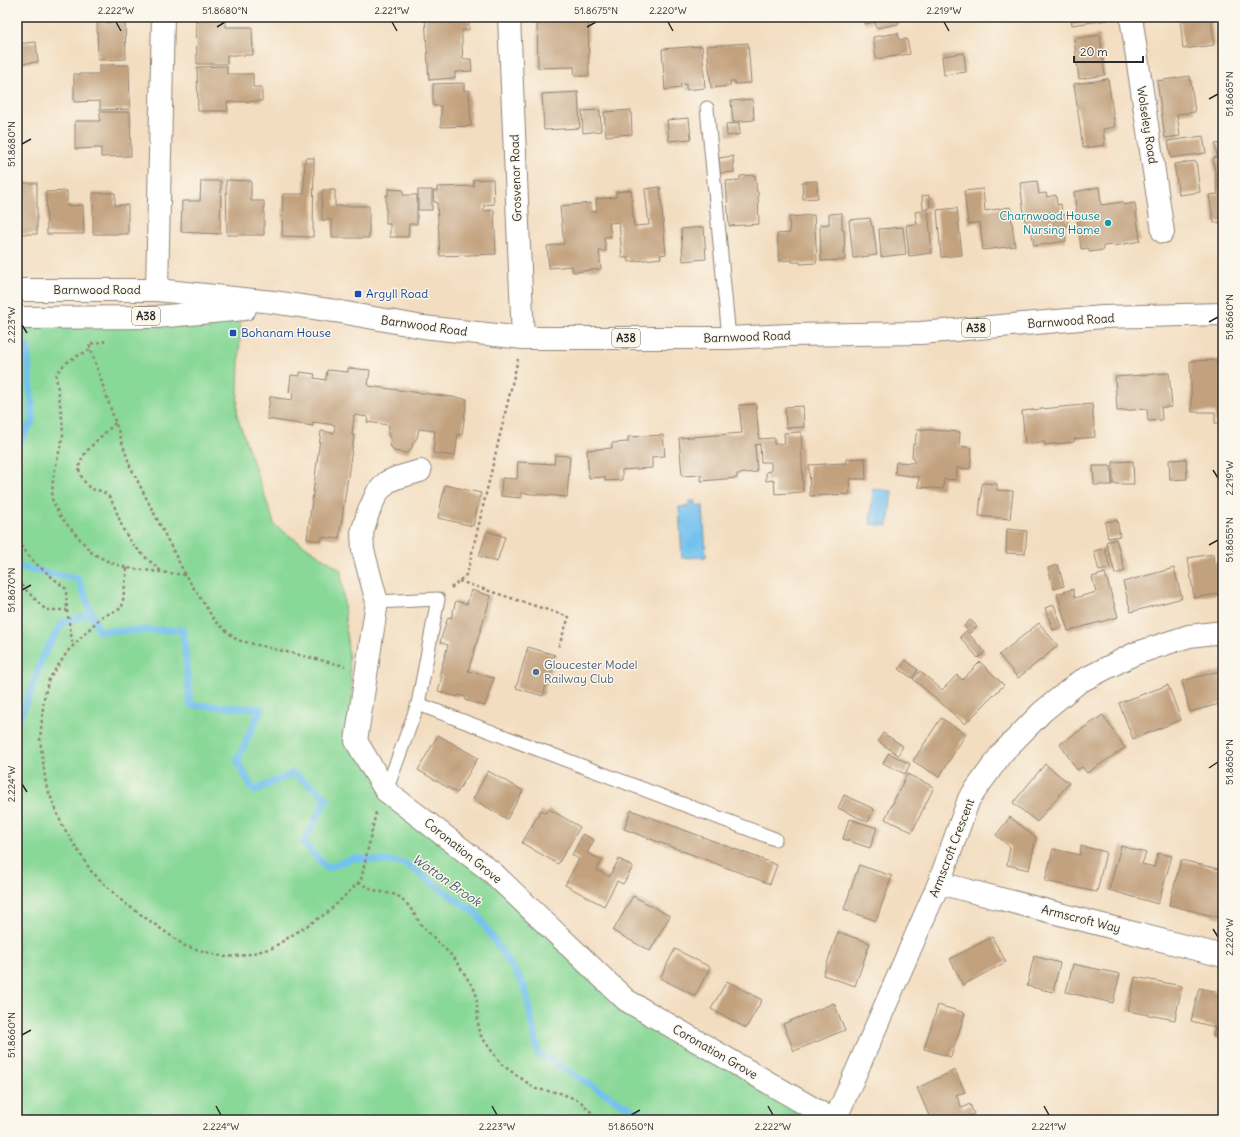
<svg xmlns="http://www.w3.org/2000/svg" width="1240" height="1137" font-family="Delius,sans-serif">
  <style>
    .green { fill: #88d897; stroke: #5a8261 }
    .water { fill: #73c1ee; stroke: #4f768c }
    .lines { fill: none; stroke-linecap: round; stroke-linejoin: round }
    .stream { stroke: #73c1ee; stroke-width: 7 }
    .building { fill: #c2a17e }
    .lane-casing { stroke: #8f8476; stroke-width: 15 }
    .street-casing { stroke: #8f8476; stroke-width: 24 }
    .primary-casing { stroke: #8f8476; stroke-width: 24 }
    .path { stroke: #8f8476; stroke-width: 2.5; stroke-dasharray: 3 3; stroke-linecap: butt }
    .lane { stroke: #fff; stroke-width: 13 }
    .street { stroke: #fff; stroke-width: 22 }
    .primary { stroke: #fff; stroke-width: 22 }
    .ticks { fill: none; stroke: #2b2b2b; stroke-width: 1.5 }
    .culture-dot { fill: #0f9aa8; stroke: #fbf7ec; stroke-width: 1.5 }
    .transit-dot { fill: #1a4fb4; stroke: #fbf7ec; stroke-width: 1.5 }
    .service-dot { fill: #5c6f8a; stroke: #fbf7ec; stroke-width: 1.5 }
    .labels { text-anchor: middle; stroke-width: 3; stroke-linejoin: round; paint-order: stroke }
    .shield { fill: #fbf7ec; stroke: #696865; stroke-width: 1 }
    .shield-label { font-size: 11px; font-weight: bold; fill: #2b2b2b }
    .street-label { font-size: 12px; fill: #2b2b2b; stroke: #fbf7ec }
    .culture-label { font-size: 12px; fill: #0d838f; stroke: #fbf7ec; text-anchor: end }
    .transit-label { font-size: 12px; fill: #164399; stroke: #fbf7ec; text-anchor: start }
    .service-label { font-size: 12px; fill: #4e5e75; stroke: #fbf7ec; text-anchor: start }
    .water-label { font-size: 13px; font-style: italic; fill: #415866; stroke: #fbf7ec }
    .neatline { fill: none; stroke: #2b2b2b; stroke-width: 1.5 }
    .ticks-label { font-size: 10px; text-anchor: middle; fill: #2b2b2b }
  </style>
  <rect width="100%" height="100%" fill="#fbf7ec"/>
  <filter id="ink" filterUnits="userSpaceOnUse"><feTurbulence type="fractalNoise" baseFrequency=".025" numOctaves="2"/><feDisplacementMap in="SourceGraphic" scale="8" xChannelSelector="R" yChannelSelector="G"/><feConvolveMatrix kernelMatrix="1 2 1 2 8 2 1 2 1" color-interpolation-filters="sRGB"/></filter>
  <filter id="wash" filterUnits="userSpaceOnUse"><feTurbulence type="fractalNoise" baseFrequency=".012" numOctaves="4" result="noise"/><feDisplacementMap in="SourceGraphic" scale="16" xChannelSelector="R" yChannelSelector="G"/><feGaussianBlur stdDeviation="0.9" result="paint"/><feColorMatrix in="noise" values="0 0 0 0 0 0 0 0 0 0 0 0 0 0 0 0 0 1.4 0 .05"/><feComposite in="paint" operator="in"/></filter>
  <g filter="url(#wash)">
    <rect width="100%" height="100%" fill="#f3ddc0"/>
    <path class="green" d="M 241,310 L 237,416 L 275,526 L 341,570 L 356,741 L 386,791 L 626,1000 L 833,1120 L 17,1120 L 17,318 Z"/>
    <g class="water">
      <path d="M 873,489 L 892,491 L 888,526 L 870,524 Z"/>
      <path d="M 689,501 L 695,501 L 695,506 L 703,506 L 706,557 L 682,558 L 679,507 L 689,506 Z"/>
    </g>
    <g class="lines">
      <g class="stream">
        <path d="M 17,448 L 33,420 L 27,346"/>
        <path d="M 17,567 L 78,579 L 99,631 L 183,630 L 190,705 L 261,709 L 237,761 L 254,791 L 293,773 L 327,798 L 303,843 L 327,868 L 354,858 L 404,863 L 477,914 L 525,987 L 538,1053 L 649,1120"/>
        <path d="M 17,722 L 31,692 L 43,656 L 62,623 L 92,613"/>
      </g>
    </g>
    <g id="blocks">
      <g class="building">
        <path d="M 425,17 L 451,17 L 451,19 L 469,18 L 469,30 L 462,30 L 462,45 L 463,59 L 471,59 L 472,71 L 455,72 L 455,78 L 429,80 Z"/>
        <path d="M 537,17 L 588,17 L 589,76 L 575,76 L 574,67 L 538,68 Z"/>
        <path d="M 863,17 L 901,17 L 901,18 L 898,18 L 899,24 L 876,28 L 875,22 L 864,24 Z"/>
        <path d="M 1071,17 L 1108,17 L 1108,20 L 1072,25 Z"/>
        <path d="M 1180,17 L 1211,17 L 1214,45 L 1183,49 Z"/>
        <path d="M 226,19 L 226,27 L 252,27 L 253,55 L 227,55 L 227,64 L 197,64 L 196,20 Z"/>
        <path d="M 125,22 L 126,59 L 98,60 L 97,23 Z"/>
        <path d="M 898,33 L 899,40 L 907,39 L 910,54 L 876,59 L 873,37 Z"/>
        <path d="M 1100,35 L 1105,75 L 1079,79 L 1074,39 Z"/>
        <path d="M 36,42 L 38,62 L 17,64 L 17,44 Z"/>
        <path d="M 748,43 L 751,83 L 735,84 L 735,81 L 730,81 L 730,86 L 711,88 L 707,46 Z"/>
        <path d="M 702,46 L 705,88 L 686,90 L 686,84 L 680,85 L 681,88 L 665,90 L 662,49 Z"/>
        <path d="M 964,53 L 966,72 L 944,75 L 942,56 Z"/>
        <path d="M 99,65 L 129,65 L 130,109 L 100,110 L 100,101 L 74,102 L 74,74 L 99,74 Z"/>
        <path d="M 227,66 L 227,74 L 253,74 L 253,87 L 262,87 L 262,101 L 227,102 L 228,111 L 198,111 L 197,67 Z"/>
        <path d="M 1190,76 L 1195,112 L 1177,114 L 1180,136 L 1165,138 L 1157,81 Z"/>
        <path d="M 1108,79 L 1115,127 L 1103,129 L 1105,145 L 1083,148 L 1074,84 Z"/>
        <path d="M 464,83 L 464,91 L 469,90 L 471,126 L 441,127 L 441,106 L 433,106 L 433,84 Z"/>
        <path d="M 578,92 L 580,128 L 544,130 L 542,94 Z"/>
        <path d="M 753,99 L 754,120 L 733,122 L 731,101 Z"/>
        <path d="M 600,110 L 601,131 L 583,133 L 582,111 Z"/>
        <path d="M 631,110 L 632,134 L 606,136 L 604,112 Z"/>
        <path d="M 100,112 L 130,112 L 131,156 L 101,157 L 101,148 L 75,149 L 75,121 L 100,121 Z"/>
        <path d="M 689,118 L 691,139 L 669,141 L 667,120 Z"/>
        <path d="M 739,123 L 740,134 L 727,136 L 726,124 Z"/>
        <path d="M 1203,136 L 1206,153 L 1171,158 L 1168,141 Z"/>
        <path d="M 1223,143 L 1223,222 L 1214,223 L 1209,195 L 1218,194 L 1213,158 L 1217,157 L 1215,144 Z"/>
        <path d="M 733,156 L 734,172 L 720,173 L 719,158 Z"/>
        <path d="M 305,158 L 314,158 L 313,237 L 282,236 L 283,194 L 304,194 Z"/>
        <path d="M 1196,161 L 1200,192 L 1179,195 L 1174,164 Z"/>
        <path d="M 755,175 L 757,192 L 758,192 L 759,224 L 729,226 L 726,181 L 740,180 L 740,176 Z"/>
        <path d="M 493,179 L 494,204 L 484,205 L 484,211 L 494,210 L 496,254 L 440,256 L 437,202 L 434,202 L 433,191 L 437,191 L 437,187 L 474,186 L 473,180 Z"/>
        <path d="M 226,180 L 251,181 L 251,201 L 264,201 L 264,235 L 227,235 Z"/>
        <path d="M 201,181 L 221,181 L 220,234 L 181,232 L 182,201 L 200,201 Z"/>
        <path d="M 817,181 L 818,198 L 803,199 L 802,182 Z"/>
        <path d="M 1037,181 L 1039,194 L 1046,193 L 1047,197 L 1056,195 L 1057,205 L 1061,204 L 1062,215 L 1066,214 L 1068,225 L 1064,225 L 1066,241 L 1034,246 L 1031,228 L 1026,229 L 1020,183 Z"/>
        <rect x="17" y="183" width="20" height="51"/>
        <path d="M 660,187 L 666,254 L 660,255 L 661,258 L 629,262 L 628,258 L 622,258 L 619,222 L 609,223 L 611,237 L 604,237 L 606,251 L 599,251 L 601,269 L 573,272 L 572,266 L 549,268 L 547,246 L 564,244 L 560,206 L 591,203 L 591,212 L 597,211 L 596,199 L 616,197 L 616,192 L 631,190 L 634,226 L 649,225 L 645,189 Z"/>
        <path d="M 1099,187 L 1101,205 L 1123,202 L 1123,205 L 1135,203 L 1140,241 L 1114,246 L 1113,245 L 1103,246 L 1104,250 L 1089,252 L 1089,248 L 1081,249 L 1074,192 Z"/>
        <path d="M 388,189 L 403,190 L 403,195 L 417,195 L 417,224 L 409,224 L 408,237 L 390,237 L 390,224 L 386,224 L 386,195 L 388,196 Z"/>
        <path d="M 983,189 L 985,211 L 1010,207 L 1015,246 L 983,250 L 980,222 L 968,224 L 964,191 Z"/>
        <path d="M 322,190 L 335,190 L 335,206 L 369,206 L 369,238 L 332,238 L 332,220 L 322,220 Z"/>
        <rect x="418" y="190" width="14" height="20"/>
        <path d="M 67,191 L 67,206 L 83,205 L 84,234 L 47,234 L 46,192 Z"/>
        <path d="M 93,193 L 115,193 L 115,205 L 128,205 L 128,234 L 93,234 Z"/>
        <path d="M 929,195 L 930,208 L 923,209 L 922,196 Z"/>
        <path d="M 957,208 L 962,255 L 941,257 L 937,210 Z"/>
        <path d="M 928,210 L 932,253 L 909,256 L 906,225 L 917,224 L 915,212 Z"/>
        <path d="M 842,213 L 842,230 L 844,230 L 845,260 L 821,261 L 820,225 L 829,224 L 829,214 Z"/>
        <path d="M 814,215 L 817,260 L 816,263 L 800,264 L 800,262 L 792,262 L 792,260 L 779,261 L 777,234 L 790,233 L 789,217 Z"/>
        <path d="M 870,218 L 872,226 L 873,226 L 877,255 L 853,258 L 849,220 Z"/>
        <path d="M 704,227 L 706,259 L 683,261 L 681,229 Z"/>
        <path d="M 903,227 L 906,254 L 881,257 L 879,229 Z"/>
        <path d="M 1223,360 L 1223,423 L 1215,423 L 1215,412 L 1192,412 L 1190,361 Z"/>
        <path d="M 348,368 L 370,370 L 368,386 L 467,399 L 462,435 L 458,434 L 455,456 L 433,453 L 435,431 L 419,429 L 417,438 L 413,443 L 412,448 L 407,453 L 394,451 L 390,445 L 391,440 L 388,434 L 389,425 L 367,422 L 368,417 L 354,415 L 352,435 L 354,435 L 339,539 L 322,537 L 321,541 L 307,539 L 321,431 L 334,433 L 335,425 L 313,422 L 313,426 L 267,419 L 270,397 L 292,400 L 293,393 L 289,392 L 291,375 L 300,376 L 300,372 L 315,374 L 314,378 L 326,380 L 327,370 L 348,372 Z"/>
        <path d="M 1169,373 L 1172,407 L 1161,407 L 1162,420 L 1148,421 L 1147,409 L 1117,411 L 1115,377 Z"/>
        <path d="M 756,404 L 759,439 L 774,438 L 774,444 L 785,444 L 784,433 L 801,432 L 803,492 L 775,494 L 774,480 L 766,481 L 766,472 L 771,471 L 771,462 L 761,462 L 760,444 L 755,445 L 757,472 L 737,474 L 737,478 L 701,481 L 701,475 L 682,476 L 679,438 L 742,433 L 739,405 Z"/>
        <path d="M 1092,404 L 1095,437 L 1074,439 L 1074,442 L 1045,445 L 1045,442 L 1025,444 L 1022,411 Z"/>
        <path d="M 803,406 L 804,427 L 786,428 L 785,407 Z"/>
        <path d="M 917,429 L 960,432 L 959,446 L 972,448 L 970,469 L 957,468 L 956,480 L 944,479 L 943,489 L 918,487 L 919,477 L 895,474 L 896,462 L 914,463 L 914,457 L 912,457 L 913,444 L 915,444 Z"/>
        <path d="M 663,435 L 665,456 L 652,457 L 652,468 L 622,470 L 622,480 L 605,481 L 605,477 L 589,478 L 587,450 L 612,448 L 612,443 L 628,442 L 628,437 Z"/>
        <path d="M 555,455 L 570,456 L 567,497 L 521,493 L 521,498 L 501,496 L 502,478 L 517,479 L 518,462 L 554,464 Z"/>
        <path d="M 865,458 L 866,479 L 849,479 L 850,494 L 810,496 L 809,465 L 846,463 L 846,459 Z"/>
        <path d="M 1186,459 L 1187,479 L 1170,480 L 1169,460 Z"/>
        <path d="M 1133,461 L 1134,484 L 1113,484 L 1113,462 Z"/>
        <path d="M 1093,466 L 1111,466 L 1112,485 L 1094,485 Z"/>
        <path d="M 982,483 L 997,484 L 997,490 L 1013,491 L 1010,519 L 979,516 Z"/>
        <path d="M 445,485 L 481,493 L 473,526 L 438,518 Z"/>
        <path d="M 1117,520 L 1120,536 L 1108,538 L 1105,522 Z"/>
        <path d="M 1007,529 L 1027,531 L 1025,554 L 1006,553 Z"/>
        <path d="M 487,531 L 505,537 L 497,562 L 479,556 Z"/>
        <path d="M 1116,539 L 1125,571 L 1115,574 L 1106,542 Z"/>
        <path d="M 1105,548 L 1110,568 L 1099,571 L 1094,551 Z"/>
        <path d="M 1213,554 L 1214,564 L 1223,563 L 1223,593 L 1194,598 L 1188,558 Z"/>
        <path d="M 1058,565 L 1064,586 L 1054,589 L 1048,568 Z"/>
        <path d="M 1174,568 L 1182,598 L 1131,612 L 1123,582 Z"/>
        <path d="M 1105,573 L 1118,617 L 1068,631 L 1057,594 L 1073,589 L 1075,598 L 1096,592 L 1092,577 Z"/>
        <path d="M 471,590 L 491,596 L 468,671 L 494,678 L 485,706 L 465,700 L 466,697 L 458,695 L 457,697 L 438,691 L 442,676 L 439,676 L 448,645 L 440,642 L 448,617 L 451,618 L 456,601 L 467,604 Z"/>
        <path d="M 1054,605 L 1062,627 L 1053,630 L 1045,608 Z"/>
        <path d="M 970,620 L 977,626 L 970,633 L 964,626 Z"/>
        <path d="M 1039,623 L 1058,646 L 1018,678 L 999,655 Z"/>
        <path d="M 966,631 L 985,652 L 978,658 L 960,637 Z"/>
        <path d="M 528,647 L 555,655 L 543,696 L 516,688 Z"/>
        <path d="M 906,660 L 918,670 L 912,678 L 899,669 Z"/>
        <path d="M 980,662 L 1004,685 L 965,724 L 913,679 L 920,671 L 942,690 L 957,675 L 962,680 Z"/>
        <path d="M 1223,670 L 1223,703 L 1190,712 L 1182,681 Z"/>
        <path d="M 1168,685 L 1181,720 L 1133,739 L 1119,703 Z"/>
        <path d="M 1103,715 L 1125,748 L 1087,773 L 1082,767 L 1077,770 L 1060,744 Z"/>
        <path d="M 941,718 L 966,734 L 939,777 L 913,761 Z"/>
        <path d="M 883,733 L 903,746 L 898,755 L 878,741 Z"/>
        <path d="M 438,735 L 478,758 L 457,793 L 418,770 Z"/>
        <path d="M 889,753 L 910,764 L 905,774 L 883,763 Z"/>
        <path d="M 1045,764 L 1069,783 L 1037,822 L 1013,803 Z"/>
        <path d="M 488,771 L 523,791 L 507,819 L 473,799 Z"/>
        <path d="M 907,774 L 934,787 L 912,832 L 885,819 Z"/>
        <path d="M 844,795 L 874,809 L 868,822 L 838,808 Z"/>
        <path d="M 549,809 L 580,827 L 558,864 L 522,843 L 541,810 L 546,813 Z"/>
        <path d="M 631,810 L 777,865 L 770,884 L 624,829 Z"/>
        <path d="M 1010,817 L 1036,838 L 1029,870 L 1007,865 L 1010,847 L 996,835 Z"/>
        <path d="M 849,819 L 877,828 L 870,848 L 843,839 Z"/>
        <path d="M 583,834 L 594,840 L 587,853 L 602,860 L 597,870 L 609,877 L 619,859 L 633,867 L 623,884 L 617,881 L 604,906 L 565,885 L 579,859 L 572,855 Z"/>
        <path d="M 1081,846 L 1106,852 L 1097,892 L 1045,881 L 1053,849 L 1080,855 Z"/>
        <path d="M 1121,846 L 1146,853 L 1142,864 L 1154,867 L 1158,853 L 1172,856 L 1158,904 L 1109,890 Z"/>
        <path d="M 1181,860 L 1223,870 L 1223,911 L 1221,918 L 1169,905 Z"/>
        <path d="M 859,865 L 892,876 L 876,921 L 844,909 Z"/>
        <path d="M 633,896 L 670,916 L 650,951 L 613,931 Z"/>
        <path d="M 838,932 L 870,943 L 855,986 L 823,975 Z"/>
        <path d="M 992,937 L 1006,962 L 963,985 L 950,959 Z"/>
        <path d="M 675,949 L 710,967 L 695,996 L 660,978 Z"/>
        <path d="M 1034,956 L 1060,963 L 1053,992 L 1027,986 Z"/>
        <path d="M 1073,964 L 1120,974 L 1113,1003 L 1066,992 Z"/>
        <path d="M 1135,977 L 1182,986 L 1175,1020 L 1128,1011 Z"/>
        <path d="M 727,981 L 762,1000 L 746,1028 L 711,1009 Z"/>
        <path d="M 1199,988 L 1223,993 L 1223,1040 L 1213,1037 L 1215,1027 L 1191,1021 Z"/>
        <path d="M 834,1003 L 845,1030 L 794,1051 L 783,1024 Z"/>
        <path d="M 938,1005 L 965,1013 L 951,1057 L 924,1049 Z"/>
        <path d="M 955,1070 L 965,1092 L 956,1095 L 962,1108 L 970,1104 L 974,1114 L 960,1120 L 931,1120 L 917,1088 Z"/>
      </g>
    </g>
  </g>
  <g filter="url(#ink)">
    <use href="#blocks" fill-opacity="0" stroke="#8f8476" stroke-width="1"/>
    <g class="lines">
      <defs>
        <g id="lane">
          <path d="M 707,108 L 729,338"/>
          <path d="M 377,602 L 438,599 L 418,704 L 386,791"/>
          <path d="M 418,704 L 775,839"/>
        </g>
        <g id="street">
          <path d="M 509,17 L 523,338"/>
          <path d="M 1131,17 L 1163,232"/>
          <path d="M 157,290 L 163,17"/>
          <path d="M 420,471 L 396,478 L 387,482 L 377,493 L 368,513 L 362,533 L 363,550 L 377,602 L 356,741 L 386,791 L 493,873 L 626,1000 L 833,1120"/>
          <path d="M 939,883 L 1223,956"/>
          <path d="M 835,1120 L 939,883 L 969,799 L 1002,753 L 1042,712 L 1079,682 L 1134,654 L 1189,636 L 1223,632"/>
        </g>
        <g id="primary">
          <path d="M 17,290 L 157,290 L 273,302 L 335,311 L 423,327 L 523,338 L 729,338 L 790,335 L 921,333 L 1103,317 L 1223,314"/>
          <path d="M 17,318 L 156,317 L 245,309"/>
        </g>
      </defs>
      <use href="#lane" class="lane-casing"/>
      <use href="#street" class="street-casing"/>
      <use href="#primary" class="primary-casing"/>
      <g class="path">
        <path d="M 104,340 L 104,342 L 89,344 L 130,466 L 186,576 L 215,621 L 237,640 L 345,666"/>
        <path d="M 90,350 C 77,356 64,361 56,375 L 62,418 L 63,435 L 53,478 L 52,499 L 60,516 L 92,553 L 109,562 L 127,568 L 185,575"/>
        <path d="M 115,423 C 105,434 80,452 79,468 C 79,471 81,476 83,479 C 91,495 98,486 107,495 C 114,500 119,521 124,531 C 134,548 146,558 161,571"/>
        <path d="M 17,541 L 34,562 L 66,589 L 67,610 L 73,646"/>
        <path d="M 127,568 L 122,608 L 101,617 L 68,651 L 49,679 L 44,698 L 40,739 L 46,785 L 62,825 L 91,871 L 122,901 L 185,946 L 224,957 L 246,955 L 272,948 L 327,913 L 361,880 L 376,812"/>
        <path d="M 17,581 L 46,610 L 67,610"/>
        <path d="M 459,581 L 569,617 L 558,648"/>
        <path d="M 451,588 L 467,574 L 518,359"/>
        <path d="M 358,883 L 377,891 L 397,895 L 409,906 L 422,926 L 454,958 L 476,992 L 479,1033 L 501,1064 L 536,1089 L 560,1093 L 580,1101 L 591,1112 L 596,1120"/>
      </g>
      <use href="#lane" class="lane"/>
      <use href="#street" class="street"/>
      <use href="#primary" class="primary"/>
    </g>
  </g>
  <path class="ticks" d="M 116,22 L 121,31M 392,22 L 397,31M 668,22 L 673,31M 944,22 L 949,31M 217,27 L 225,22M 587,27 L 596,22M 1209,99 L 1218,94M 22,144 L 31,139M 1209,322 L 1218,317M 22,325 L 27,333M 1213,470 L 1218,478M 1209,545 L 1218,540M 22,590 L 31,585M 1209,768 L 1218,762M 22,784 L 27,792M 1213,929 L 1218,937M 22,1035 L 31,1030M 216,1106 L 221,1115M 492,1106 L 497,1115M 768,1106 L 773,1115M 1044,1106 L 1049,1115M 631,1115 L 640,1110"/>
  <circle class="culture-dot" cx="1108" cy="223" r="4"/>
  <g class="transit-dot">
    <rect x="354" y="290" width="8" height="8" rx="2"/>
    <rect x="229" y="329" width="8" height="8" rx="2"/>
  </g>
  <circle class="service-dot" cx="536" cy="672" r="4"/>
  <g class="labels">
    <g class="shield">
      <rect x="132" y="307" width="28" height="18" rx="3"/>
      <rect x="962" y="319" width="28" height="18" rx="3"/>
      <rect x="612" y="329" width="28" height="18" rx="3"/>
    </g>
    <g class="shield-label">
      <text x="146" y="320">A38</text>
      <text x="976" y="332">A38</text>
      <text x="626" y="342">A38</text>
    </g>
    <g class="street-label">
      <text transform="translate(1147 125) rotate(81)" y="4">Wolseley Road</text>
      <text transform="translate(516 178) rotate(-92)" y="4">Grosvenor Road</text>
      <text x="97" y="294">Barnwood Road</text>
      <text transform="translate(1071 321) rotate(-4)" y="4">Barnwood Road</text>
      <text transform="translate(424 326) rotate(8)" y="4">Barnwood Road</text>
      <text transform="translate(747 337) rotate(-2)" y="4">Barnwood Road</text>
      <text transform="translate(952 848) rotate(-69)" y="4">Armscroft Crescent</text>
      <text transform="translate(463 851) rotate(39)" y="4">Coronation Grove</text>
      <text transform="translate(1081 919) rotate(14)" y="4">Armscroft Way</text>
      <text transform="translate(715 1052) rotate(30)" y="4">Coronation Grove</text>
    </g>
    <g class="culture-label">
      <text x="1100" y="220">Charnwood House<tspan x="1100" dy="14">Nursing Home</tspan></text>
    </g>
    <g class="transit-label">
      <text x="366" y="298">Argyll Road</text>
      <text x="241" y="337">Bohanam House</text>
    </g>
    <g class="service-label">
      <text x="544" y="669">Gloucester Model<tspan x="544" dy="14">Railway Club</tspan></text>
    </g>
    <g class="water-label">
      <text transform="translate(447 880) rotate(35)" y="5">Wotton Brook</text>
    </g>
  </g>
  <rect width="1240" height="1137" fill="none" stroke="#fbf7ec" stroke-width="44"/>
  <path d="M1074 56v6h69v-6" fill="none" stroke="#2b2b2b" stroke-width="2"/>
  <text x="1080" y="56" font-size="12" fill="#2b2b2b" stroke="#fbf7ec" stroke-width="3" paint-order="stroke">20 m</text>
  <rect x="22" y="22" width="1196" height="1093" class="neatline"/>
  <g class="ticks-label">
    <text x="116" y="14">2.222°W</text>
    <text x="225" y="14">51.8680°N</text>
    <text x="392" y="14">2.221°W</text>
    <text x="596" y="14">51.8675°N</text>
    <text x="668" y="14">2.220°W</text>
    <text x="944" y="14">2.219°W</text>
    <text transform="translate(1229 94) rotate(-90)" y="4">51.8665°N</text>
    <text transform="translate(11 144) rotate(-90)" y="4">51.8680°N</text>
    <text transform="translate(1229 317) rotate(-90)" y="4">51.8660°N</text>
    <text transform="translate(11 325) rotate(-90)" y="4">2.223°W</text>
    <text transform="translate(1229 478) rotate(-90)" y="4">2.219°W</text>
    <text transform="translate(1229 540) rotate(-90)" y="4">51.8655°N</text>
    <text transform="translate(11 590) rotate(-90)" y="4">51.8670°N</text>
    <text transform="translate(1229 762) rotate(-90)" y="4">51.8650°N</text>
    <text transform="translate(11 784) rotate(-90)" y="4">2.224°W</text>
    <text transform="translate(1229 937) rotate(-90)" y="4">2.220°W</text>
    <text transform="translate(11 1035) rotate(-90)" y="4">51.8660°N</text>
    <text x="221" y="1130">2.224°W</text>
    <text x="497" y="1130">2.223°W</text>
    <text x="631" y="1130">51.8650°N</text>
    <text x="773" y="1130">2.222°W</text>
    <text x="1049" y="1130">2.221°W</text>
  </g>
</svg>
